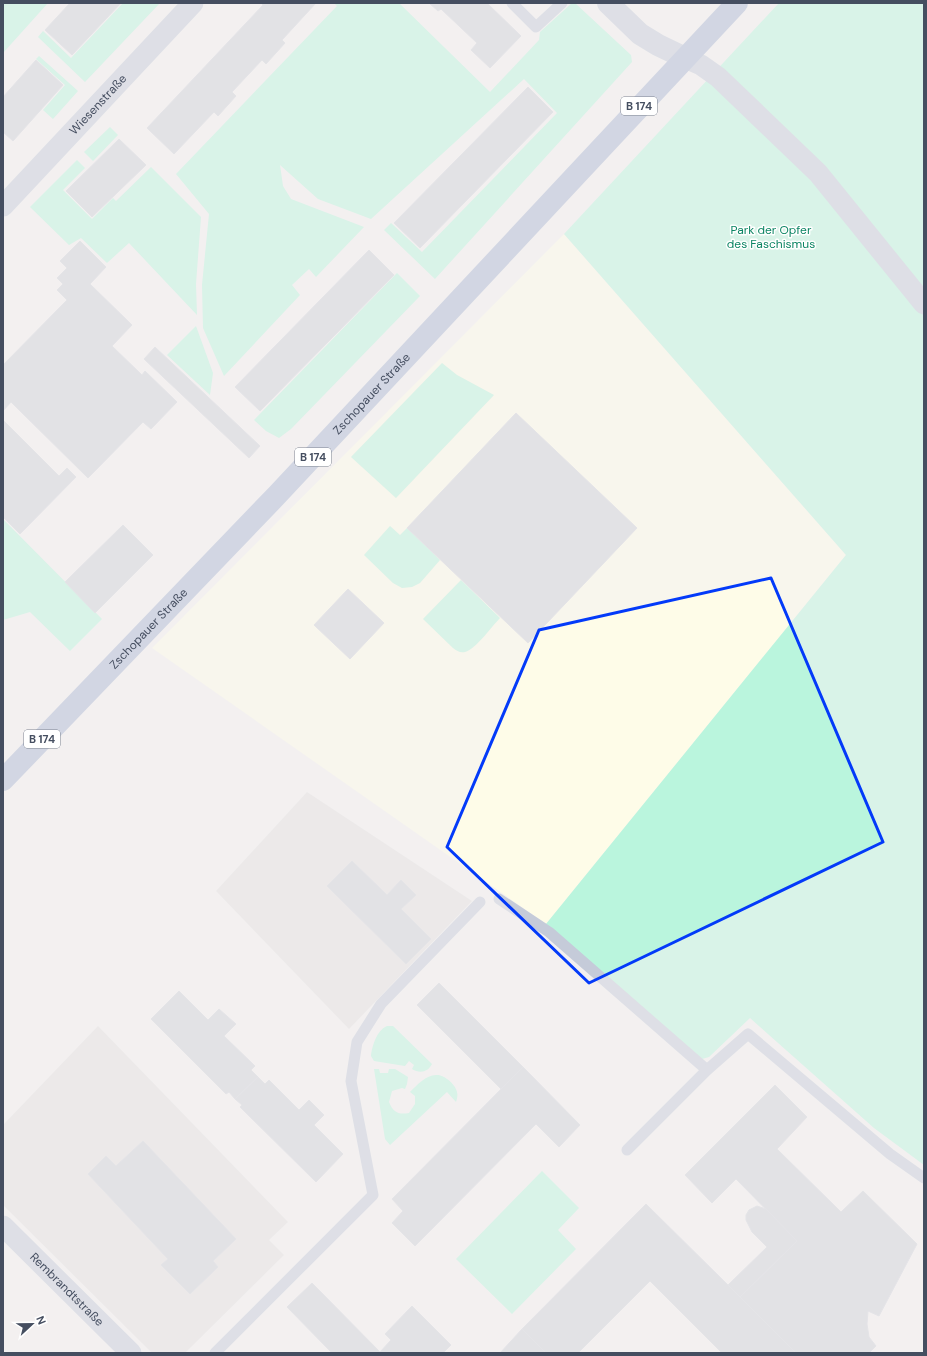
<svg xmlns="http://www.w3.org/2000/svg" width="927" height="1356" font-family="'DM Sans',sans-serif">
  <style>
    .commercial { fill: #fefce8 }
    .education { fill: #e4e1e1 }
    .green { fill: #baf5dd }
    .building { fill: #ced0d8; stroke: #d3d4dc }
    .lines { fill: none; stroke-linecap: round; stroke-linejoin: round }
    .service { stroke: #c5cbd9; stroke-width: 11 }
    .minor { stroke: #c5cbd9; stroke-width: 21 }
    .tertiary { stroke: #c5cbd9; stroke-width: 22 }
    .primary { stroke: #acb7d2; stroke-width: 22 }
    .marked { fill: none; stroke: #033af9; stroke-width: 3; stroke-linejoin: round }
    .labels { text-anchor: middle; stroke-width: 3; stroke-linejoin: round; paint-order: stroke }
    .shield { fill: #fff; stroke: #7d8390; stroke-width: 1 }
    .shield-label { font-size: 11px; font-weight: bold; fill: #454e60 }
    .street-label { font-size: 12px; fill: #454e60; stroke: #fff }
    .park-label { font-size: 12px; fill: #0c8563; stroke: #fff }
  </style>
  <rect width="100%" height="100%" fill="#f3f0f0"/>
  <path class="commercial" d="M 564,234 L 846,555 L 546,924 L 152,648 Z"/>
  <g class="education">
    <path d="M 307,792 L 472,901 L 349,1029 L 216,891 Z"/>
    <path d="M 98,1026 L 288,1222 L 269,1240 L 284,1255 L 185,1353 L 152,1353 L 3,1205 L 3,1125 Z"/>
  </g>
  <g class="green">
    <path d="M 3,3 L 48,3 L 3,53 Z"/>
    <path d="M 123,3 L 160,3 L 85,82 L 38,37 L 43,31 L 71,58 Z"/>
    <path d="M 334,3 L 399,3 L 490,92 L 539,40 L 540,32 L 572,3 L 575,3 L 631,55 L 632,62 L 435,279 L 384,230 L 391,223 L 422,252 L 557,113 L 524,79 L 371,219 L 318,199 L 280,165 L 283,186 L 291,199 L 364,227 L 316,277 L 309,269 L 292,285 L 300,295 L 224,376 L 203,328 L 202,285 L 209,214 L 176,174 L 337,6 Z"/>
    <path d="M 779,3 L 924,3 L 924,1165 L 874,1128 L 750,1018 L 709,1057 L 702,1059 L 546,924 L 846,555 L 564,234 Z"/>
    <path d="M 39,56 L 78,91 L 53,119 L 43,110 L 65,85 L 36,59 Z"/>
    <path d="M 110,127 L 118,135 L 93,161 L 84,152 Z"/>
    <path d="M 77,160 L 85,168 L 63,190 L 92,219 L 113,198 L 116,201 L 151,167 L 201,217 L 196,284 L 197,315 L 129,243 L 107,263 L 81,238 L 69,245 L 30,207 Z"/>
    <path d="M 397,273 L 420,296 L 291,429 L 279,438 L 266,431 L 254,420 Z"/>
    <path d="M 196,326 L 213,373 L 210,395 L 167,355 Z"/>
    <path d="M 442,363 L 457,375 L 494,395 L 396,498 L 351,457 Z"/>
    <path d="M 3,519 L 102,619 L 70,651 L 30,612 L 3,620 Z"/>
    <path d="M 390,526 L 400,535 L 407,528 L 440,560 L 420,583 L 412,587 L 402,588 L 393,583 L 364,555 Z"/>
    <path d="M 461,580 L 500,618 C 492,626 476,649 465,652 C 460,653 457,651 453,648 L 423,619 Z"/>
    <path d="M 387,1026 L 393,1026 L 432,1064 C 428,1072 420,1074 412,1069 L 414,1065 L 409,1061 L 405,1066 L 374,1061 L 371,1056 C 372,1046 377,1030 387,1026 Z"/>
    <path d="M 374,1069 L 379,1069 L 380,1073 L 388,1073 L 389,1069 L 395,1069 L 408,1077 L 407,1084 L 405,1089 L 402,1088 L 392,1091 L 389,1102 C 393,1112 398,1115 409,1113 L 415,1104 L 415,1096 L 410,1092 C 417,1085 426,1075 436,1075 C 444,1074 456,1085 457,1092 C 458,1095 457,1099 456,1102 L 447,1092 L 390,1145 L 385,1139 Z"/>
    <path d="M 542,1171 L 579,1208 L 558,1230 L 576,1249 L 512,1314 L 456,1259 Z"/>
  </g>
  <g class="building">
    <path d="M 70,3 L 121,3 L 72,55 L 45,30 Z"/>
    <path d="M 261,3 L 316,3 L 282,40 L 285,43 L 266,64 L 262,60 L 232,92 L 236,96 L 218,116 L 214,112 L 174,154 L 147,128 L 263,5 Z"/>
    <path d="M 429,3 L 487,3 L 521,36 L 490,68 L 471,50 L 477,43 L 441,9 L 438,11 Z"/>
    <path d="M 36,60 L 63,85 L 13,141 L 3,132 L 3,97 Z"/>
    <path d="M 528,87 L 553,112 L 420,248 L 394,223 Z"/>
    <path d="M 119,139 L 146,165 L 92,217 L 66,191 Z"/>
    <path d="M 80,241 L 106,267 L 90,284 L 132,325 L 112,346 L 142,375 L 145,371 L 177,402 L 151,429 L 143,422 L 88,478 L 11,402 L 3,411 L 3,365 L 67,300 L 57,290 L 63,284 L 57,278 L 67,268 L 60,261 Z"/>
    <path d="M 369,250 L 394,275 L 260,411 L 235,387 Z"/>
    <path d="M 155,347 L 260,446 L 249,458 L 144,359 Z"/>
    <path d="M 516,413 L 637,528 L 528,643 L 407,528 Z"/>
    <path d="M 3,420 L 59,476 L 67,468 L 76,477 L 20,534 L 3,517 Z"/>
    <path d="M 123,525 L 153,555 L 95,613 L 65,582 Z"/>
    <path d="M 348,589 L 384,623 L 350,659 L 314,625 Z"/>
    <path d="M 352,861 L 387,895 L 401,880 L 416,895 L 401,909 L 431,939 L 406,964 L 327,886 Z"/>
    <path d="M 439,983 L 523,1067 L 501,1089 L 417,1005 Z"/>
    <path d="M 179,991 L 208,1020 L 219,1009 L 236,1024 L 224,1036 L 255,1066 L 251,1070 L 258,1077 L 235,1099 L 229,1092 L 226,1094 L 151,1019 Z"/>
    <path d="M 523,1067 L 580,1125 L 559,1147 L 536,1124 L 415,1246 L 392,1223 L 403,1211 L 392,1199 Z"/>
    <path d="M 258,1077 L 265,1084 L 269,1080 L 299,1110 L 309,1100 L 324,1115 L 314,1125 L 343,1154 L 316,1182 L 240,1107 L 242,1105 L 235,1099 Z"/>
    <path d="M 775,1085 L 807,1117 L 777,1149 L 841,1212 L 863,1191 L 917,1244 L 879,1316 L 868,1311 L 867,1324 L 869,1337 L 876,1346 L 869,1353 L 796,1353 L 740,1297 L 797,1241 L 736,1179 L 712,1203 L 685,1175 Z"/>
    <path d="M 143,1141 L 236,1239 L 213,1261 L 218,1267 L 190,1294 L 161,1265 L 168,1259 L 88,1174 L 106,1156 L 116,1166 Z"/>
    <path d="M 646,1204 L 728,1285 L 796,1353 L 722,1353 L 650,1281 L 578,1353 L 546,1353 L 522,1329 Z"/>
    <path d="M 757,1206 L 766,1209 L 797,1241 L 740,1297 L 728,1285 L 767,1247 L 752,1232 L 746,1220 L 746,1215 L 749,1210 Z"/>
    <path d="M 312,1283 L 380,1352 L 391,1340 L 385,1334 L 412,1306 L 451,1345 L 443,1353 L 332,1353 L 287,1307 Z"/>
    <path d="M 522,1329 L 546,1353 L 500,1353 Z"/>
  </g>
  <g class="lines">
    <g class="service">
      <path d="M 512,3 L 536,27 L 562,3"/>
      <path d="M 499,899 L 549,932 L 707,1070"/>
      <path d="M 627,1150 L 707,1070 L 748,1034 L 890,1154 L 924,1178"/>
      <path d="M 215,1353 L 373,1195 L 351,1081 L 357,1042 L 381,1004 L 480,902"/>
    </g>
    <g class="minor">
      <path d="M 685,58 L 701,65 L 718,77 L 818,173 L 924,304"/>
      <path id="s1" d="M 3,206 L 193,3"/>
      <path id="s2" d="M 3,1226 L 131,1353"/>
    </g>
    <path class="tertiary" d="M 608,3 L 640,34 L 658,45 L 685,58"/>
    <path class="primary" id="s3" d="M 3,780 L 277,495 L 737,3"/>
  </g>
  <path d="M0 0H927V1356H0ZM 771,578 L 883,842 L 589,983 L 447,847 L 539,630 Z" fill="#f3f0f0" fill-opacity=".55" fill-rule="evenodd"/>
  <path class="marked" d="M 771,578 L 883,842 L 589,983 L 447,847 L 539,630 Z"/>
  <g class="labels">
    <g class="shield">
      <rect x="621" y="97" width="36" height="18" rx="3"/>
      <rect x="295" y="448" width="36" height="18" rx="3"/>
      <rect x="24" y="730" width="36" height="18" rx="3"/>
    </g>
    <g class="shield-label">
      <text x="639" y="110">B 174</text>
      <text x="313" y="461">B 174</text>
      <text x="42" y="743">B 174</text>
    </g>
    <g class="street-label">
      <text dy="4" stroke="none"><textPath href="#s1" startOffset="139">Wiesenstraße</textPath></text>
      <text dy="4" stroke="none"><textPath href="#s3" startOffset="534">Zschopauer Straße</textPath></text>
      <text dy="4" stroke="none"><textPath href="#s3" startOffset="210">Zschopauer Straße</textPath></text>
      <text dy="4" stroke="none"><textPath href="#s2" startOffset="90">Rembrandtstraße</textPath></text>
    </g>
    <g class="park-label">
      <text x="771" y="234">Park der Opfer<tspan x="771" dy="14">des Faschismus</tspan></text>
    </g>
  </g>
  <rect width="927" height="1356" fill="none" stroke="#454e60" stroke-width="8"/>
  <g transform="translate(32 1324) rotate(68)" stroke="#ffffff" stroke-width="3" paint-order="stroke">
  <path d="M0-3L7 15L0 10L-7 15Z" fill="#454e60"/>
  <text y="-6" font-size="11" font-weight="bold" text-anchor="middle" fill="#454e60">N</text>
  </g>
</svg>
